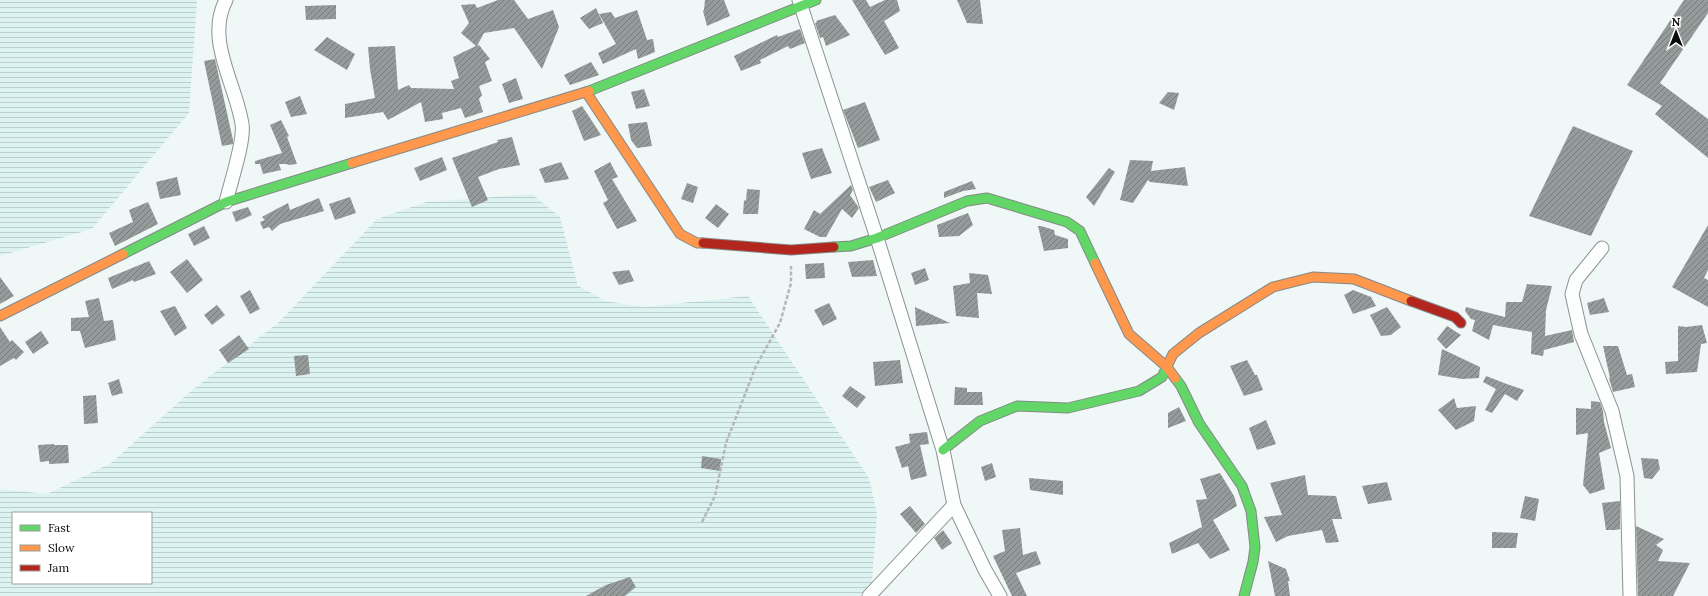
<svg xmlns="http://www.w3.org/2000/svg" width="1708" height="596" font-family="Lora,serif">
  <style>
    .farmland { fill: url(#farmland-rules); fill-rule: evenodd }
    .building { fill: url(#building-hatch) }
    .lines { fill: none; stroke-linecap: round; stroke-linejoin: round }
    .street-casing { stroke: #8e9291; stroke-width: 15 }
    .fast-casing { stroke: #848888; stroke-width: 11 }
    .slow-casing { stroke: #848888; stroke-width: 11 }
    .jam-casing { stroke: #848888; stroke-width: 11 }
    .path { stroke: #b5b7b6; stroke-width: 2.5; stroke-dasharray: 4 2; stroke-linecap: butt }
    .street { stroke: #fdfefe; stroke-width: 13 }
    .fast { stroke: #63d668; stroke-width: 9 }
    .slow { stroke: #ff974d; stroke-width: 9 }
    .jam { stroke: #b3261e; stroke-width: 9 }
  </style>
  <defs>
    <pattern id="farmland-rules" width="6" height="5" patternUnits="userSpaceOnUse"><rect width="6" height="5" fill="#ddf3f2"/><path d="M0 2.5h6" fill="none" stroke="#bccfce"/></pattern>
    <pattern id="building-hatch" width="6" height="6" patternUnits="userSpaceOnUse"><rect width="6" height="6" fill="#959b9a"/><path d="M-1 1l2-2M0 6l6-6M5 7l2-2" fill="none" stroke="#787d7c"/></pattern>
  </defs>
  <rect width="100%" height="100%" fill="#eff8f7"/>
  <g class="farmland">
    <path d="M 0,0 L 197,0 L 189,113 L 92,229 L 0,256 Z"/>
    <path d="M 532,194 L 560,217 L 578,286 L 606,301 L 643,307 L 748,296 L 869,478 L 877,514 L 871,596 L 0,596 L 0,489 L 47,494 L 111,463 L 191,391 L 279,322 L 377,219 L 426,202 ZM 13,513 L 151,513 L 151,583 L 13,583 Z"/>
  </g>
  <g class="building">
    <path d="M 498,0 L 514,0 L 528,19 L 553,10 L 559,27 L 542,69 L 514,28 L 484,33 L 477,46 L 479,45 L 490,59 L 485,62 L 492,81 L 479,86 L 482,95 L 479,99 L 483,112 L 465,118 L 461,108 L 442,113 L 443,119 L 425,122 L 421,102 L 388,120 L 383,112 L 345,118 L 345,104 L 375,98 L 370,69 L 368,47 L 395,46 L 398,90 L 409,85 L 411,88 L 454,89 L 451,81 L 459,78 L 453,57 L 476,46 L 461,33 L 469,23 L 461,5 L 475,4 L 477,8 Z"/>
    <path d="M 705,0 L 724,0 L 730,16 L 707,26 L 703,11 L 704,10 Z"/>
    <path d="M 852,0 L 866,0 L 870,7 L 885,0 L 897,0 L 900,11 L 884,21 L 899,48 L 885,55 Z"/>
    <path d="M 957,0 L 980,0 L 983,24 L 967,23 Z"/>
    <path d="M 1684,0 L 1708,0 L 1708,13 L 1660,83 L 1708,119 L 1708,158 L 1655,114 L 1662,106 L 1627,85 Z"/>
    <path d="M 336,5 L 336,19 L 306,20 L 305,6 Z"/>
    <path d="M 596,8 L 603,23 L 589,29 L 580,18 Z"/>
    <path d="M 637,10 L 647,40 L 653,39 L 655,52 L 638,59 L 636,49 L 603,64 L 598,53 L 616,44 L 599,14 L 611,12 L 615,18 Z"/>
    <path d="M 835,15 L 850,35 L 826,46 L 823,37 L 820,38 L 815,23 L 817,23 L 816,21 Z"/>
    <path d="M 800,29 L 805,43 L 790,49 L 788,46 L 760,60 L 761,63 L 741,71 L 734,56 L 777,35 L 778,37 Z"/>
    <path d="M 327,37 L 355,54 L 347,70 L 314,50 Z"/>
    <path d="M 215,59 L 233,140 L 233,144 L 222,146 L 204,61 Z"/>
    <path d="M 591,62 L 599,75 L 570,85 L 564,75 Z"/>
    <path d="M 516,78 L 523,99 L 509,103 L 502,84 Z"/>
    <path d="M 644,89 L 650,106 L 636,109 L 631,92 Z"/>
    <path d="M 1168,92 L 1179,93 L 1174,110 L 1159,103 Z"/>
    <path d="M 300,96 L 307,114 L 291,117 L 285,102 Z"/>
    <path d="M 865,102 L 880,140 L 858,148 L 843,110 Z"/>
    <path d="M 582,106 L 590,118 L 601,135 L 584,141 L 572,111 Z"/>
    <path d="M 281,120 L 289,136 L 287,137 L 297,164 L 288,165 L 287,164 L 279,164 L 281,170 L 263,174 L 260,164 L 255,164 L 255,161 L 282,153 L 270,125 Z"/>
    <path d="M 647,122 L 652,146 L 637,148 L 631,140 L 628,124 Z"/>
    <path d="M 1573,126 L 1633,151 L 1591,236 L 1529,216 Z"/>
    <path d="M 512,137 L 520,165 L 499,169 L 478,177 L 488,200 L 472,207 L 452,158 L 498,142 L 497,140 Z"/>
    <path d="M 822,148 L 832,173 L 811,179 L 802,153 Z"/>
    <path d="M 442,157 L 447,170 L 420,181 L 414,168 Z"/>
    <path d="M 1130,160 L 1153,161 L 1151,171 L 1185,167 L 1188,186 L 1150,182 L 1148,180 L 1133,203 L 1120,200 Z"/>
    <path d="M 561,162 L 569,179 L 545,183 L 539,169 Z"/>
    <path d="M 610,162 L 618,177 L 612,179 L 637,221 L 617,229 L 603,203 L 608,200 L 594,171 Z"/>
    <path d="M 1109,168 L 1115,172 L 1094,206 L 1086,197 Z"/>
    <path d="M 177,177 L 181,195 L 160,199 L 156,182 Z"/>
    <path d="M 888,180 L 895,193 L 876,202 L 869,187 Z"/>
    <path d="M 972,181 L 976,189 L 963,191 L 944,198 L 944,192 Z"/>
    <path d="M 687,183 L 698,187 L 693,203 L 681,199 Z"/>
    <path d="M 851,185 L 853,190 L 850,195 L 859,208 L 852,218 L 842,209 L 826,237 L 820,237 L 804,229 L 814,210 L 820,214 Z"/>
    <path d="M 747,189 L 760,190 L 758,214 L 743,214 L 744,200 L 746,201 Z"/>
    <path d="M 350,197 L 356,213 L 335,220 L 329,204 Z"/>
    <path d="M 319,198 L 324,211 L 280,224 L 272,231 L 269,227 L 263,229 L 260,222 L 265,220 L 262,217 L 271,212 L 288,203 L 290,210 Z"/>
    <path d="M 148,202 L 158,224 L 115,246 L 109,233 L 133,222 L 129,210 Z"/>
    <path d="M 716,204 L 729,214 L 718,228 L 705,218 Z"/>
    <path d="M 248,207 L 252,215 L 236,222 L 232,212 Z"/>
    <path d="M 968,213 L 973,225 L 959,236 L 939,237 L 937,225 Z"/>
    <path d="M 1708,225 L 1708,270 L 1704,278 L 1708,280 L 1708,307 L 1672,287 Z"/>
    <path d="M 204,226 L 210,238 L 194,246 L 188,234 Z"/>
    <path d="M 1038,226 L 1041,226 L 1054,230 L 1055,235 L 1068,239 L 1068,248 L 1044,251 Z"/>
    <path d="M 187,259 L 203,280 L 187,293 L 170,272 Z"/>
    <path d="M 873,260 L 877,276 L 852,277 L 848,262 Z"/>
    <path d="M 149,261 L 156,274 L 134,282 L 133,280 L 112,289 L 108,278 Z"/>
    <path d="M 824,263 L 825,278 L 806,279 L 805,264 Z"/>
    <path d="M 925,268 L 929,280 L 915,285 L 911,273 Z"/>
    <path d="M 629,270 L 634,281 L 619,285 L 612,272 Z"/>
    <path d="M 969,273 L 988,275 L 992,294 L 977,293 L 979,318 L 956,316 L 953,286 L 970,283 Z"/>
    <path d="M 0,277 L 14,296 L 0,304 Z"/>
    <path d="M 1527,284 L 1552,286 L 1546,310 L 1545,336 L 1572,330 L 1574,342 L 1544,350 L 1543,356 L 1531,354 L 1532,332 L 1493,325 L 1489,340 L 1472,331 L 1475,320 L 1471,319 L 1465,311 L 1466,307 L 1505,317 L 1506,302 L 1522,302 Z"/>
    <path d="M 250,290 L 260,309 L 250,314 L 240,296 Z"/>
    <path d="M 1353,290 L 1371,297 L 1376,306 L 1353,314 L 1344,295 Z"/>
    <path d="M 99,298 L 104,321 L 113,320 L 116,340 L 85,348 L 80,331 L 71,331 L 71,318 L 89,317 L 85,301 Z"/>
    <path d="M 1604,298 L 1609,312 L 1590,315 L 1587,303 Z"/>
    <path d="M 829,303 L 837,319 L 823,326 L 814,310 Z"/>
    <path d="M 217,305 L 225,315 L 212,325 L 204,315 Z"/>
    <path d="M 175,306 L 187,328 L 175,336 L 160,311 Z"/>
    <path d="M 915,307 L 950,323 L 916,326 Z"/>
    <path d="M 1387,307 L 1401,327 L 1391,335 L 1381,336 L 1370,315 Z"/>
    <path d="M 1702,325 L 1707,343 L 1701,344 L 1697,372 L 1666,374 L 1665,362 L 1678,361 L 1678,326 L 1686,327 Z"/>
    <path d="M 1447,326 L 1461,335 L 1446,349 L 1437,339 Z"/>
    <path d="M 0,327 L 10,342 L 12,340 L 24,352 L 16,360 L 14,358 L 0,366 Z"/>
    <path d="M 41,331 L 49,343 L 33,354 L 25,342 Z"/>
    <path d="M 239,335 L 249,349 L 228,363 L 219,350 Z"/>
    <path d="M 1603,346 L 1618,346 L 1627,375 L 1632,374 L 1635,387 L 1613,392 L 1609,378 L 1610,378 Z"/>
    <path d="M 1442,349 L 1480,367 L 1479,378 L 1462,379 L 1438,375 Z"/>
    <path d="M 308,355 L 310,374 L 296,376 L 294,356 Z"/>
    <path d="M 900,360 L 903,383 L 875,386 L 873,362 Z"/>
    <path d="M 1247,360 L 1255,375 L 1257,375 L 1263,390 L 1244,396 L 1230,366 Z"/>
    <path d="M 1486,376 L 1504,383 L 1524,390 L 1517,401 L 1505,394 L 1492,413 L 1485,410 L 1496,389 L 1483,382 Z"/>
    <path d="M 119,379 L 123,393 L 112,396 L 108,383 Z"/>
    <path d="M 850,386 L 866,397 L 857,408 L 842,396 Z"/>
    <path d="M 955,387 L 967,388 L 967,392 L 982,392 L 983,405 L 954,405 Z"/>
    <path d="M 96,395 L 98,423 L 84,424 L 83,396 Z"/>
    <path d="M 1454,398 L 1457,408 L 1476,406 L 1474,421 L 1456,430 L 1438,410 Z"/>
    <path d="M 1591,401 L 1600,402 L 1603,411 L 1604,422 L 1611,448 L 1599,453 L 1605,489 L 1590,494 L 1583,485 L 1588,433 L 1576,435 L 1576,408 L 1591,409 Z"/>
    <path d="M 1179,407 L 1186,421 L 1168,428 L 1168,413 Z"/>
    <path d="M 1266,420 L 1276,444 L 1257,450 L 1249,428 Z"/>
    <path d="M 927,432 L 929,444 L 920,445 L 927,476 L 911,480 L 908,466 L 902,468 L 895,447 L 910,443 L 909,434 Z"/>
    <path d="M 54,444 L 54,445 L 68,445 L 69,463 L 49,464 L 49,461 L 40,462 L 38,445 Z"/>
    <path d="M 702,456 L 721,459 L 720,471 L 701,468 Z"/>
    <path d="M 1641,458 L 1658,459 L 1660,469 L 1652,479 L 1644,478 Z"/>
    <path d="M 992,463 L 996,477 L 985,481 L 981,467 Z"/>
    <path d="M 1220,473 L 1234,496 L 1237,506 L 1213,520 L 1230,550 L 1210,559 L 1198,543 L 1172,554 L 1169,543 L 1202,527 L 1196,500 L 1207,499 L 1200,479 Z"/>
    <path d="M 1305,475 L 1308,495 L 1336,496 L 1342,519 L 1332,519 L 1339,542 L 1326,543 L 1322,530 L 1288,536 L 1276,542 L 1264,517 L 1282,515 L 1270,483 Z"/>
    <path d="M 1029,478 L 1063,481 L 1063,495 L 1030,490 Z"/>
    <path d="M 1387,482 L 1392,500 L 1368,504 L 1362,486 Z"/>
    <path d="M 1525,496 L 1539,499 L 1535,521 L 1520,518 Z"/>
    <path d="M 1620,501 L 1620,529 L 1616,530 L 1606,530 L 1602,503 Z"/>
    <path d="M 910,506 L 925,524 L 916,533 L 900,514 Z"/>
    <path d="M 1636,526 L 1664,539 L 1656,545 L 1663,550 L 1658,561 L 1690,563 L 1673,596 L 1638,596 Z"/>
    <path d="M 1020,528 L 1023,555 L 1036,551 L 1041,564 L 1016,573 L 1027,596 L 1012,596 L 993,556 L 1005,551 L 1002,530 Z"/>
    <path d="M 943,530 L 952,543 L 942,550 L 934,538 Z"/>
    <path d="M 1492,532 L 1518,533 L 1516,548 L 1492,548 Z"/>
    <path d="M 1268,561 L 1286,569 L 1290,581 L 1288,581 L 1290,596 L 1275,596 Z"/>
    <path d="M 630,577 L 636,587 L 625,596 L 586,596 L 606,585 Z"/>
  </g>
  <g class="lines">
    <defs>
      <g id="street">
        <path d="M 799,0 L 877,238 L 943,450 L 954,505 L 985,570 L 1000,596"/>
        <path d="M 226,202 C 230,184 245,141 242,124 C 236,84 205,40 226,0"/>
        <path d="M 1602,248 L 1576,280 L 1572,294 L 1581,334 L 1612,411 L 1627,476 L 1630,596"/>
        <path d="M 869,596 L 954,505"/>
      </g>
      <g id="fast">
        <path d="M 589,91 L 816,0"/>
        <path d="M 834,247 L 851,246 L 877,238 L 967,201 L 987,198 L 1067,222 L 1080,231 L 1095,263"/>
        <path d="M 123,254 L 226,202 L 352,163"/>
        <path d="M 1175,378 L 1181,386 L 1199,423 L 1242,486 L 1251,511 L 1255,547 L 1253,562 L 1244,596"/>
        <path d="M 943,450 L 980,421 L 1017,406 L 1068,408 L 1139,391 L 1162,377 L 1168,364"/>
      </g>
      <g id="slow">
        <path d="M 586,92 L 680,234 L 697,243 L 703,243"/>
        <path d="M 352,163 L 589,91"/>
        <path d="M 1095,263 L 1129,334 L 1167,367 L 1175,378"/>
        <path d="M 0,316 L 123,254"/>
        <path d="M 1168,364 L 1173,354 L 1199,333 L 1273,287 L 1313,277 L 1354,279 L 1411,301"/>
      </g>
      <g id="jam">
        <path d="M 703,243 L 791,250 L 834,247"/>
        <path d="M 1411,301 L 1455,317 L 1461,323"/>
      </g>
    </defs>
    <use href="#street" class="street-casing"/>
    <use href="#fast" class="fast-casing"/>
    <use href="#slow" class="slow-casing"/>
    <use href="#jam" class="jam-casing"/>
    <path class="path" d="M 702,522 L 715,496 L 726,443 L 756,366 L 780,323 L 791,283 L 791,266"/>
    <use href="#street" class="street"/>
    <use href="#fast" class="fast"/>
    <use href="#slow" class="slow"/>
    <use href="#jam" class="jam"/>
  </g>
  <rect x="12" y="512" width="140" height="72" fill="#ffffff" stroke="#9d9d9d"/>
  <rect x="20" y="525" width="20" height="6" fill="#63d668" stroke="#9d9d9d"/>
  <text x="48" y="532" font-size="12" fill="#0b0b0b">Fast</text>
  <rect x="20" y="545" width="20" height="6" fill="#ff974d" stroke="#9d9d9d"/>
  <text x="48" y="552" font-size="12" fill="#0b0b0b">Slow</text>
  <rect x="20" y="565" width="20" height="6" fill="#b3261e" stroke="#9d9d9d"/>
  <text x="48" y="572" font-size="12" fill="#0b0b0b">Jam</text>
  <g transform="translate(1676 32)" stroke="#ffffff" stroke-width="3" paint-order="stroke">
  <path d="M0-3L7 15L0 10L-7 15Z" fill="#0b0b0b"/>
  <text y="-6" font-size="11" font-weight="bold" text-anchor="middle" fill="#0b0b0b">N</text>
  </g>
</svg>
